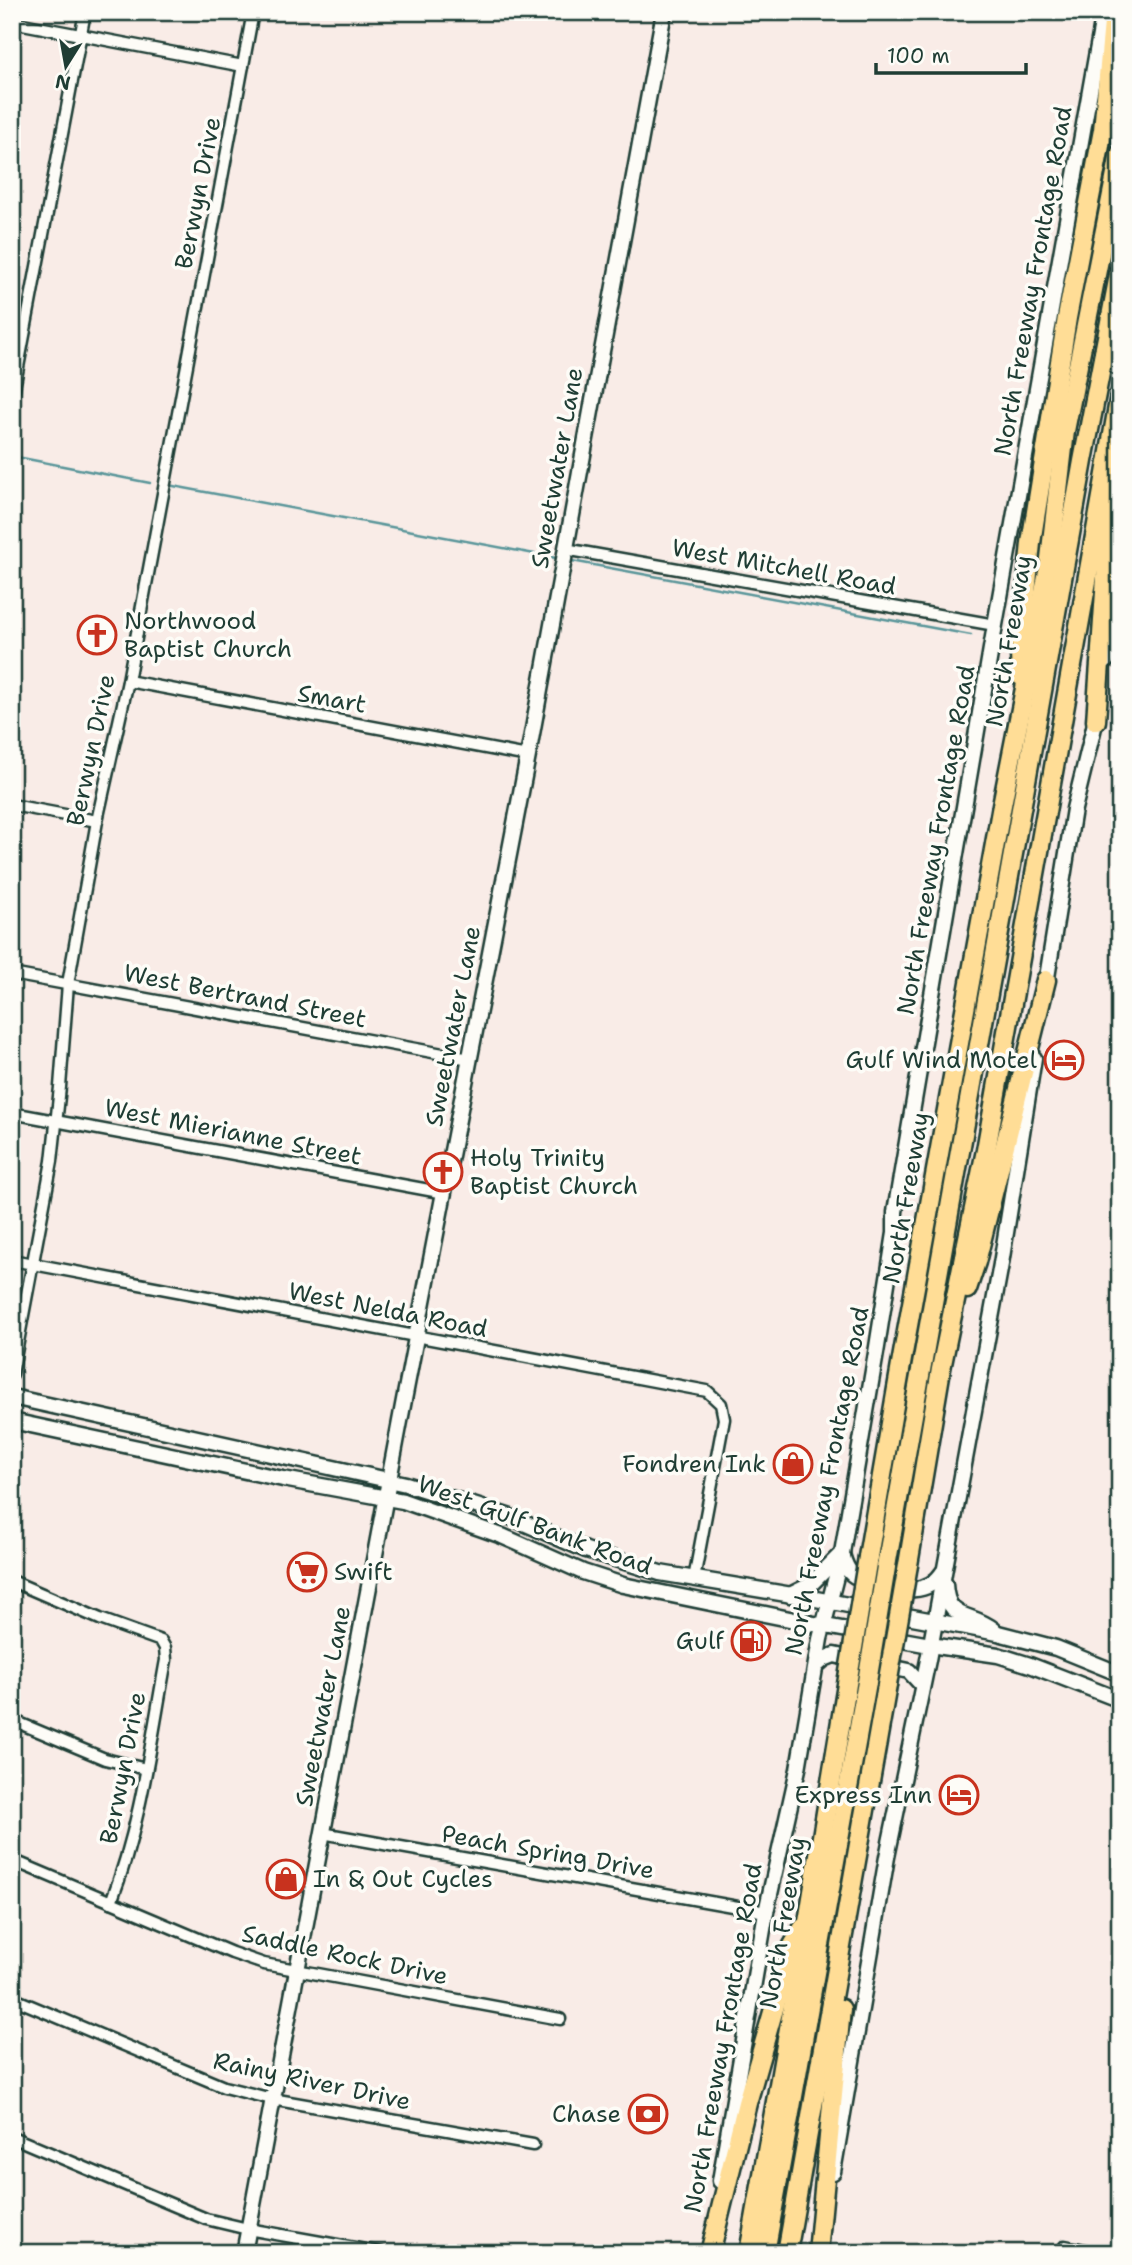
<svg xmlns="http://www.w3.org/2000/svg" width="1132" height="2265" font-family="'Shantell Sans',sans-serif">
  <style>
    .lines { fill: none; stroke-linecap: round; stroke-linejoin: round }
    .stream { stroke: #599599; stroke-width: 2.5 }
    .street-casing { stroke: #1f3d34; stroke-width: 15 }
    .secondary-casing { stroke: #1f3d34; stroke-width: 19 }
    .highway-casing { stroke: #1f3d34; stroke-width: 23 }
    .street { stroke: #fdfcf7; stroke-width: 10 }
    .secondary { stroke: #fdfcf7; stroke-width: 14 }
    .highway { stroke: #ffdd96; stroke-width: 18 }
    .highway-bridge-casing { stroke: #1f3d34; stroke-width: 23; stroke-linecap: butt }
    .highway-bridge { stroke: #ffdd96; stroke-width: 18 }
    .labels { text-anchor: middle; stroke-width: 7; stroke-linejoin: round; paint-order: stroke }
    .street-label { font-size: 24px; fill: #1f3d34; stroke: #fdfcf7 }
    .poi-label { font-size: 24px; fill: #1f3d34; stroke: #fdfcf7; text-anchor: end }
  </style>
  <rect width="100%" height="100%" fill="#f9ece7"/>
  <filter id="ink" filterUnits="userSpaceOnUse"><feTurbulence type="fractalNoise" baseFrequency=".0143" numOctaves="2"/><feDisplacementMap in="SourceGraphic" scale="14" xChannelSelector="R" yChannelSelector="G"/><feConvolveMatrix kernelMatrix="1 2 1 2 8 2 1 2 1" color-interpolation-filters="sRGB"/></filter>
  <g filter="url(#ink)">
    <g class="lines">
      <g class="stream">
        <path d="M 12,456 L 150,483"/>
        <path d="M 168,485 L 556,558"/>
        <path d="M 572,561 L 971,635"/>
      </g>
      <defs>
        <g id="street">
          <path d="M 12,22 L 243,66"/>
          <path d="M 12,399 L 85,12"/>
          <path d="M 565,549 L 995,625"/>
          <path d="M 128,681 L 528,756"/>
          <path d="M 12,805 L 97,821"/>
          <path d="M 12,974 L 470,1059"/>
          <path d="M 12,1113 L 445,1193"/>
          <path d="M 12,1260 L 707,1391 L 721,1404 L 724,1419 L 694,1579"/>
          <path d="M 12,1374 L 52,1161 L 60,1087 L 68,984 L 97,821 L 128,681 L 253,12"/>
          <path d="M 12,1581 L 100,1619 L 161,1641 L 165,1648 L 166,1660 C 151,1741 141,1825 111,1902"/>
          <path d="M 12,1720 L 105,1759 L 146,1769"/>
          <path d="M 322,1833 L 766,1912"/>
          <path d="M 12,1860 L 232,1953 L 264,1964 L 560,2019"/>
          <path d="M 12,1998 L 224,2087 L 272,2099 L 533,2145"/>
          <path d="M 12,2137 L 206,2219 L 248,2229 L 382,2253"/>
          <path d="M 1065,2246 L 1101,2253"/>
        </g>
        <g id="secondary">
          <path d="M 1107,660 L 1120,593"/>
          <path d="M 1045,990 L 1074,809 L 1098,711"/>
          <path d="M 12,1397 L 406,1484 L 508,1516 L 586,1550 L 660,1573 L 816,1599 L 998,1633 L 1056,1648 L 1120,1674"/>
          <path d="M 12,1421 L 283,1479 L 403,1501 L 502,1536 L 583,1572 L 623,1585 L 809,1623 L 930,1645 L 998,1655 L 1030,1665 L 1120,1700"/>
          <path d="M 842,1554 C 844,1561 846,1569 852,1574 C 859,1580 869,1581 878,1584 C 901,1590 928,1596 943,1572"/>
          <path d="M 945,1584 C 947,1623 971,1611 994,1630"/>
          <path d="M 790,1595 L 810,1585 L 842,1553"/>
          <path d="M 816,1666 L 824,1659 L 834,1655 L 909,1671 L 922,1685"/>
          <path d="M 833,2172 L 887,1857 L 928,1660 L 1001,1264 L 1034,1058"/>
          <path d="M 720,2181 L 766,1912 L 798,1769 L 820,1639 L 842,1553 L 877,1347 L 895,1233 L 895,1212 L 995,625 L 1104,12"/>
          <path d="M 244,2253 L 404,1400 L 528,756 L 664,12"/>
        </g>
        <g id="highway">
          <path d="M 1021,676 L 1020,654 L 1031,543 L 1067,318 L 1103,130 L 1114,12"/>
          <path d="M 1096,721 L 1112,491"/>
          <path d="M 967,1289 L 976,1262 L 1046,980"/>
          <path d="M 868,1557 L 902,1359 L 1002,805 L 1049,567 L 1065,431 L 1120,154"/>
          <path d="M 887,1561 L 1083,461 L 1120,270"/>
          <path d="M 908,1565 L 941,1369 L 986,1150 L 1120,395"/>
          <path d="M 710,2253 L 747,2103 L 791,1949 L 803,1928"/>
          <path d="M 749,2253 L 809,1916 L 848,1678"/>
          <path d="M 765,2253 L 867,1682"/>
          <path d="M 787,2253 L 887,1685"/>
          <path d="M 818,2253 L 841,2009"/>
        </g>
      </defs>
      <use href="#street" class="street-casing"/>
      <use href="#secondary" class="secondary-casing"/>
      <use href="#highway" class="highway-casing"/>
      <use href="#street" class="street"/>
      <use href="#secondary" class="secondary"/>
      <use href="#highway" class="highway"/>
      <defs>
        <g id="highway-bridge">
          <path d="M 848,1678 L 868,1557"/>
          <path d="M 867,1682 L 887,1561"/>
          <path d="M 887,1685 L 908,1565"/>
        </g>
      </defs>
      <use href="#highway-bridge" class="highway-bridge-casing"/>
      <use href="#highway-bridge" class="highway-bridge"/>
    </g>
  </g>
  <defs>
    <symbol id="church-ring" viewBox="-11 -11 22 22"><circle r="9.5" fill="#fdfcf7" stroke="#c8321e" stroke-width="1.5"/><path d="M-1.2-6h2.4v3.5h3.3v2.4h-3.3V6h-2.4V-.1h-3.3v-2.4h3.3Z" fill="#c8321e"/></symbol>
    <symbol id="hotel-ring" viewBox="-11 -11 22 22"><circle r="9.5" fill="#fdfcf7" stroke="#c8321e" stroke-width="1.5"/><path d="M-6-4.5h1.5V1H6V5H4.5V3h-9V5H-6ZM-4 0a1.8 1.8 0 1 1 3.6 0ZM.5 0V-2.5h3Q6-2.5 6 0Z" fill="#c8321e"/></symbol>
    <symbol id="shop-ring" viewBox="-11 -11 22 22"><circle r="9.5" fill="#fdfcf7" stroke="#c8321e" stroke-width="1.5"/><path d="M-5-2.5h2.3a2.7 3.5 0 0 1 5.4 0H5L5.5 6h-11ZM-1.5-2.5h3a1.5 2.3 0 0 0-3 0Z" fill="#c8321e"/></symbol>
    <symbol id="supermarket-ring" viewBox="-11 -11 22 22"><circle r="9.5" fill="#fdfcf7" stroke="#c8321e" stroke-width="1.5"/><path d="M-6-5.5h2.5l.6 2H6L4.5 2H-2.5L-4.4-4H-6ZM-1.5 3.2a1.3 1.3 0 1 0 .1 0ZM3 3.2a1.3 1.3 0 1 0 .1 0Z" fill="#c8321e"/></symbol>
    <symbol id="fuel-ring" viewBox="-11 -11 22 22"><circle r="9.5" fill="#fdfcf7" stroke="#c8321e" stroke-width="1.5"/><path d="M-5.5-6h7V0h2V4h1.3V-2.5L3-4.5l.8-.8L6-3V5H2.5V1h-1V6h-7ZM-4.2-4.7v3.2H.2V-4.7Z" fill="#c8321e"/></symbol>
    <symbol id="bank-ring" viewBox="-11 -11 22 22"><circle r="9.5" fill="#fdfcf7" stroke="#c8321e" stroke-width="1.5"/><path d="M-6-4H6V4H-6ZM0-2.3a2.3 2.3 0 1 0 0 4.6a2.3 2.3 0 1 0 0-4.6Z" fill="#c8321e"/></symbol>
  </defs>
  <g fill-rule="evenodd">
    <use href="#church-ring" x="75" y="613" width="44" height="44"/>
    <use href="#hotel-ring" x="1042" y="1038" width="44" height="44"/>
    <use href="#church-ring" x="421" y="1150" width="44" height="44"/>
    <use href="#shop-ring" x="771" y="1442" width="44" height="44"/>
    <use href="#supermarket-ring" x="285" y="1550" width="44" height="44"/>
    <use href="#fuel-ring" x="729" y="1619" width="44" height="44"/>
    <use href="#hotel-ring" x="937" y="1773" width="44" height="44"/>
    <use href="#shop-ring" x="264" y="1857" width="44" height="44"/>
    <use href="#bank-ring" x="626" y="2092" width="44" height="44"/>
  </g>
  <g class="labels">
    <g class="street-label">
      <text transform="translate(198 193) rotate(-79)" y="8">Berwyn Drive</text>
      <text transform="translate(1033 281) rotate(-80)" y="8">North Freeway Frontage Road</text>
      <text transform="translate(557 468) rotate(-80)" y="8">Sweetwater Lane</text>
      <text transform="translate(784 567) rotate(10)" y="8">West Mitchell Road</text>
      <text transform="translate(1009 641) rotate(-80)" y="8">North Freeway</text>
      <text transform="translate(332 699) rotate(10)" y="8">Smart</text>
      <text transform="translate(91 750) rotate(-78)" y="8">Berwyn Drive</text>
      <text transform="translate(936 840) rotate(-80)" y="8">North Freeway Frontage Road</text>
      <text transform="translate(245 996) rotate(11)" y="8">West Bertrand Street</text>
      <text transform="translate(453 1026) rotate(-79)" y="8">Sweetwater Lane</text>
      <text transform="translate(233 1132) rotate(11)" y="8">West Mierianne Street</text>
      <text transform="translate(906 1198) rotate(-80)" y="8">North Freeway</text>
      <text transform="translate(388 1310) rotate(11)" y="8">West Nelda Road</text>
      <text transform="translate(827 1481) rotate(-79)" y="8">North Freeway Frontage Road</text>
      <text transform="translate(535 1525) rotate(20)" y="8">West Gulf Bank Road</text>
      <text transform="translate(323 1706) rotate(-79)" y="8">Sweetwater Lane</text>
      <text transform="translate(123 1768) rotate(-79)" y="8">Berwyn Drive</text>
      <text transform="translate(548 1852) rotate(10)" y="8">Peach Spring Drive</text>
      <text transform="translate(783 1923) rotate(-80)" y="8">North Freeway</text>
      <text transform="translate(345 1955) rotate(12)" y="8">Saddle Rock Drive</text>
      <text transform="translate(723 2038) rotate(-80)" y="8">North Freeway Frontage Road</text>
      <text transform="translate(312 2081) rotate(12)" y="8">Rainy River Drive</text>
    </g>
    <g class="poi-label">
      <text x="124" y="629" text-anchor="start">Northwood<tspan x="124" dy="28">Baptist Church</tspan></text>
      <text x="1037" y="1068">Gulf Wind Motel</text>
      <text x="470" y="1166" text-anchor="start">Holy Trinity<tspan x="470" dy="28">Baptist Church</tspan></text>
      <text x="766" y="1472">Fondren Ink</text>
      <text x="334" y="1580" text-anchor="start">Swift</text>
      <text x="724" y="1649">Gulf</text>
      <text x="932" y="1803">Express Inn</text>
      <text x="313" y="1887" text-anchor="start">In &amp; Out Cycles</text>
      <text x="621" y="2122">Chase</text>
    </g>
  </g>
  <rect width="1132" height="2265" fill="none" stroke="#fdfcf7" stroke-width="42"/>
  <rect x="21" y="21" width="1090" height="2223" fill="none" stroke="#1f3d34" stroke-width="2.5" filter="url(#ink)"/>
  <g transform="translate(66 66) rotate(191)" stroke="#fdfcf7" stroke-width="5" paint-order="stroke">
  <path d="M0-5L12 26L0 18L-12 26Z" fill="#1f3d34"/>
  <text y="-10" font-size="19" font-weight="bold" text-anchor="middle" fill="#1f3d34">N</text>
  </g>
  <path d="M876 63v10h150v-10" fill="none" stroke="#1f3d34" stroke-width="3.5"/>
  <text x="887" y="63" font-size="21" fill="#1f3d34" stroke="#fdfcf7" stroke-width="5" paint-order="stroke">100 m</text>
</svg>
